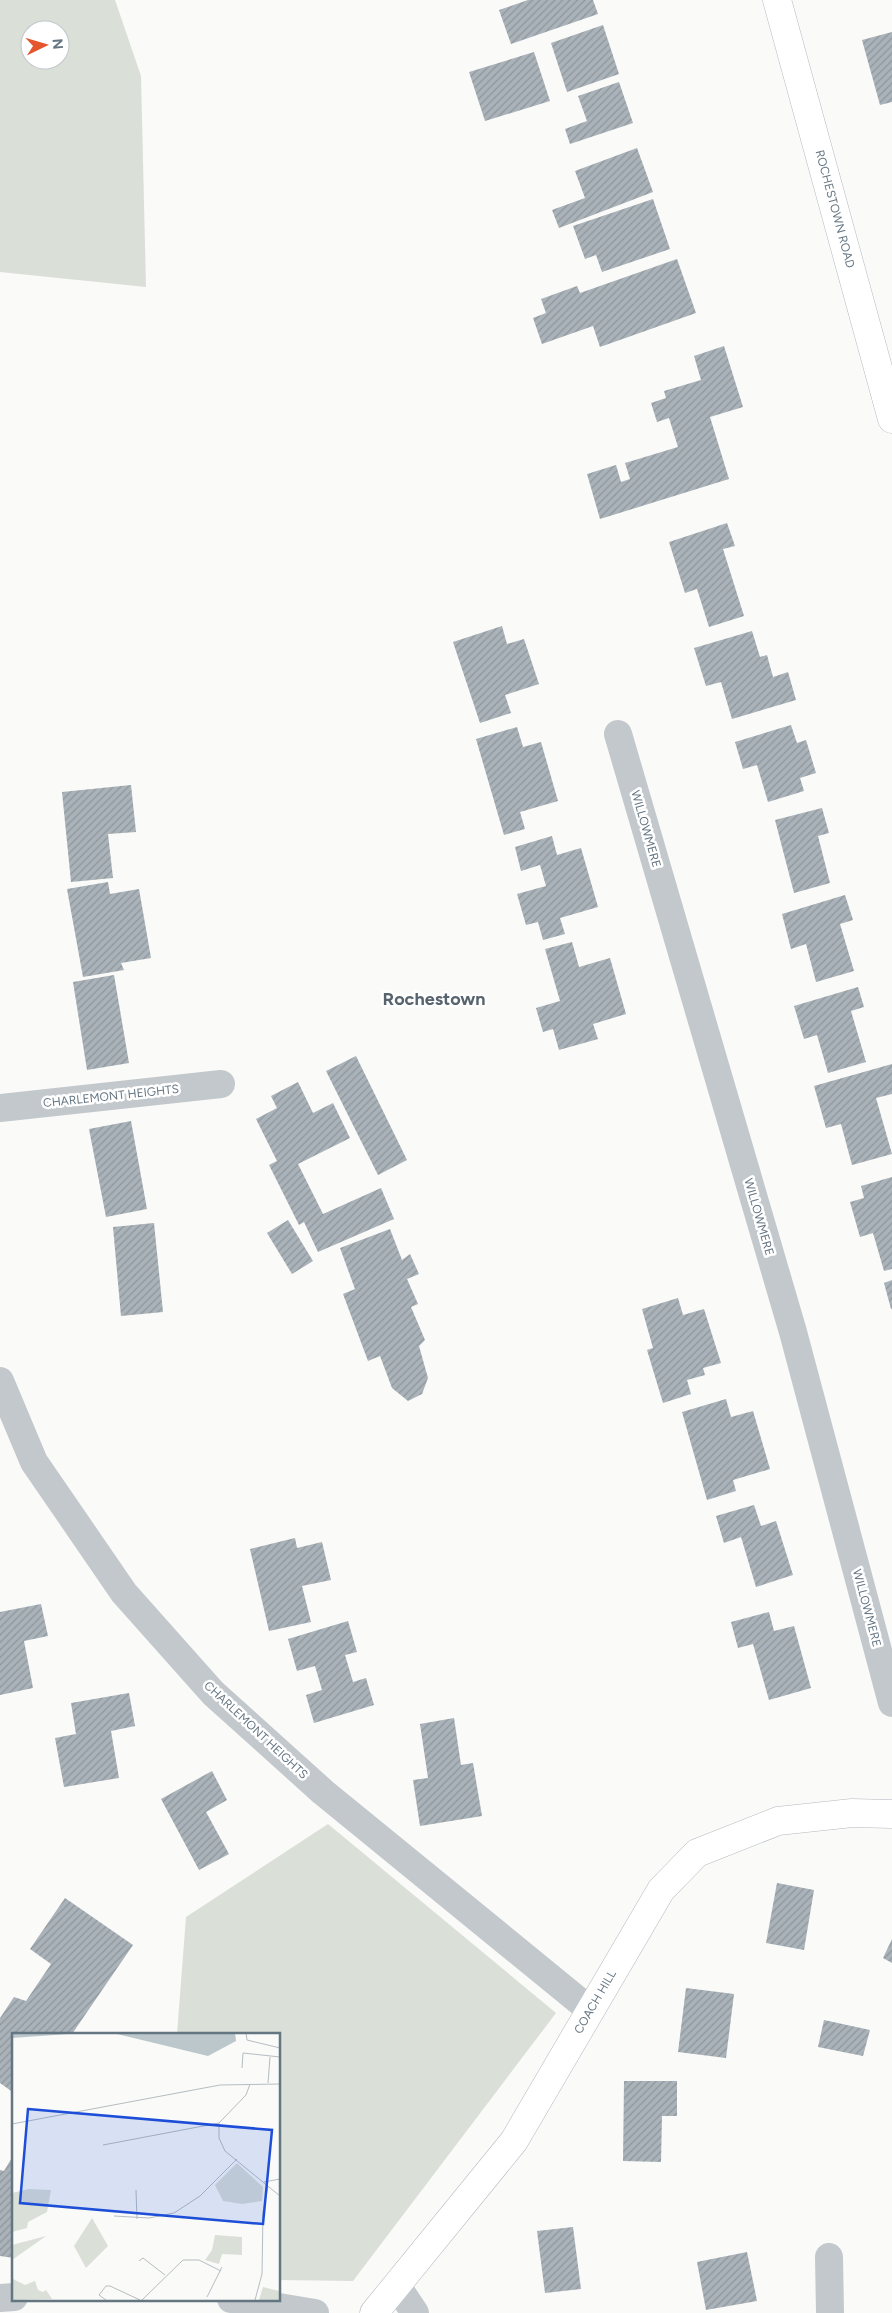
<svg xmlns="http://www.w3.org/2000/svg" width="892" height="2313" font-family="Figtree,sans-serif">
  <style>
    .green { fill: #dadfd7; fill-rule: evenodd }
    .building { fill: url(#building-hatch) }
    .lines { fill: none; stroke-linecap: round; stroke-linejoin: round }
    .secondary-casing { stroke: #b3babf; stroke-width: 29 }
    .street { stroke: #c3c8cc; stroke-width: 28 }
    .secondary { stroke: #fff; stroke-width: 28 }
    .labels { text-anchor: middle; stroke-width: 5; stroke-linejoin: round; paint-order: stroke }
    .street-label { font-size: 12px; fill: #657683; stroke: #fff }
    .district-label { font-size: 18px; font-weight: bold; fill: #57646e; stroke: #fff }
    .inset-road { fill: none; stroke: #b5bdc2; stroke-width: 1 }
    .view { fill: #1d4ed8; fill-opacity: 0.15; stroke: #1d4ed8; stroke-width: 2.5 }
    .inset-edge { fill: none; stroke: #657683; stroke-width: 2.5 }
  </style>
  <defs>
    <pattern id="building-hatch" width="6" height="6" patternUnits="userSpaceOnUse" patternTransform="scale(1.25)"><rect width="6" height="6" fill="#aab3b9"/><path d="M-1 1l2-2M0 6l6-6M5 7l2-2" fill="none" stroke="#8e969c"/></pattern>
  </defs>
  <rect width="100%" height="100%" fill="#fafaf8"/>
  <g class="green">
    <path d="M 0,0 L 115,0 L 141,76 L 146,287 L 0,272 ZM 30,30 L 60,30 L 60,60 L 30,60 Z"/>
    <path d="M 328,1824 L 556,2013 L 353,2281 L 279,2280 L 279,2034 L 177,2034 L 186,1917 Z"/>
  </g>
  <g class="building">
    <path d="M 528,0 L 593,0 L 598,14 L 511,44 L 499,10 Z"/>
    <path d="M 603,25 L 619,74 L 567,92 L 551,43 Z"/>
    <path d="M 892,32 L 892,102 L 880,105 L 862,40 Z"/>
    <path d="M 534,52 L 550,101 L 485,121 L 469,72 Z"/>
    <path d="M 619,82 L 633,123 L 570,144 L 565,129 L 587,121 L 578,96 Z"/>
    <path d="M 637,148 L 653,192 L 559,228 L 552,210 L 585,198 L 575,171 Z"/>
    <path d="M 653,199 L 670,249 L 602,272 L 596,255 L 585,259 L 573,226 Z"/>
    <path d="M 677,259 L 696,313 L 600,347 L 593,326 L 542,344 L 533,318 L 546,313 L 541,299 L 577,286 L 580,293 Z"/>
    <path d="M 724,346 L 743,407 L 710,417 L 729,479 L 600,519 L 587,474 L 616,465 L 621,482 L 630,479 L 625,463 L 678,447 L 669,418 L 657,422 L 651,403 L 666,398 L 664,391 L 701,380 L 694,356 Z"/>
    <path d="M 727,523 L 735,546 L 723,549 L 744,616 L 709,627 L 697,589 L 685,593 L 669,542 Z"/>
    <path d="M 502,626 L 507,644 L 524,639 L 539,684 L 505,695 L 511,713 L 480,723 L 453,642 Z"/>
    <path d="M 752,631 L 760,657 L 767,655 L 773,677 L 788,672 L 796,700 L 732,719 L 721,682 L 706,686 L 694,648 Z"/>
    <path d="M 791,725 L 797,743 L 806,740 L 816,773 L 800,778 L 804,791 L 768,802 L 757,765 L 743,769 L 735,742 Z"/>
    <path d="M 517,727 L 523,747 L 541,742 L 558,801 L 520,812 L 525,829 L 504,835 L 476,739 Z"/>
    <path d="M 131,785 L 136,832 L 108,834 L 113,878 L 71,882 L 62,792 Z"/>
    <path d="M 822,808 L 829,833 L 818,836 L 830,883 L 794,893 L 775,820 Z"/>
    <path d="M 552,836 L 557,855 L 581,848 L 598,907 L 560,918 L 565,934 L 543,940 L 538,922 L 526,925 L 517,894 L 546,886 L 540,865 L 521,871 L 515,847 Z"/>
    <path d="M 108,882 L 110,894 L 139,889 L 151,958 L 121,963 L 124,970 L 83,977 L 67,889 Z"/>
    <path d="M 845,895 L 853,920 L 840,924 L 854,971 L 816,982 L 806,944 L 791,949 L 782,914 Z"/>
    <path d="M 572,942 L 579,967 L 610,958 L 626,1014 L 593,1024 L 598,1039 L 559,1050 L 553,1029 L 543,1032 L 536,1008 L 560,1001 L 545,949 Z"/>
    <path d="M 114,975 L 129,1063 L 87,1070 L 73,982 Z"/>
    <path d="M 858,987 L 864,1007 L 851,1011 L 866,1062 L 828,1073 L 817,1035 L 804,1039 L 794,1006 Z"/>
    <path d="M 356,1056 L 407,1160 L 378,1175 L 326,1071 Z"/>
    <path d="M 892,1064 L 892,1094 L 876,1098 L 892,1154 L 852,1165 L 841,1124 L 826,1128 L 814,1086 Z"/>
    <path d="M 298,1082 L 313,1113 L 333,1103 L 350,1138 L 298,1164 L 323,1214 L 381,1188 L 394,1219 L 318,1252 L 304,1222 L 299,1225 L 269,1165 L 277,1161 L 256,1119 L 277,1108 L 271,1096 Z"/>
    <path d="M 131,1121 L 147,1209 L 106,1217 L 89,1129 Z"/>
    <path d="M 892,1177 L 892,1269 L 884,1271 L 873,1233 L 860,1237 L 850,1202 L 864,1198 L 861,1186 Z"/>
    <path d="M 288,1220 L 313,1261 L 292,1274 L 267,1233 Z"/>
    <path d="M 154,1223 L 163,1312 L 121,1316 L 113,1227 Z"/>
    <path d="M 390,1229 L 402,1260 L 410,1254 L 419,1274 L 407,1279 L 418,1304 L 411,1307 L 425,1340 L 419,1346 L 428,1378 L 422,1394 L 408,1401 L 392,1388 L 380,1356 L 368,1361 L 343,1294 L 355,1289 L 340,1248 Z"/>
    <path d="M 892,1280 L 892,1309 L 891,1309 L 884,1283 Z"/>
    <path d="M 678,1298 L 683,1315 L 704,1309 L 721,1363 L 703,1368 L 705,1375 L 687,1380 L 691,1394 L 663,1403 L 647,1350 L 653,1348 L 642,1309 Z"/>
    <path d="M 726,1399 L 731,1417 L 753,1411 L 770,1469 L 733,1480 L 736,1491 L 707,1500 L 682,1412 Z"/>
    <path d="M 754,1505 L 761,1526 L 776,1521 L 793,1575 L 756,1587 L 741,1537 L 724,1543 L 716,1516 Z"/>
    <path d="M 295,1538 L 297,1548 L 322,1542 L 331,1580 L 302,1586 L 311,1622 L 269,1631 L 250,1549 Z"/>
    <path d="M 41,1604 L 48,1636 L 24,1641 L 33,1688 L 0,1695 L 0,1612 Z"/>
    <path d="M 769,1612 L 774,1631 L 794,1626 L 811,1688 L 769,1700 L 753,1644 L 738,1648 L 731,1622 Z"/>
    <path d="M 348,1621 L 357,1652 L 345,1655 L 353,1682 L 366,1678 L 374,1705 L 314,1723 L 306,1695 L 322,1690 L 315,1666 L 297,1671 L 288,1639 Z"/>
    <path d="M 129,1693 L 135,1726 L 111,1731 L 119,1778 L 64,1787 L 55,1738 L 76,1734 L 71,1703 Z"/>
    <path d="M 454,1718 L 461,1765 L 473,1763 L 482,1816 L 420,1826 L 413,1780 L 428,1778 L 420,1724 Z"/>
    <path d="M 212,1771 L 227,1800 L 206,1812 L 229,1854 L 199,1870 L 161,1799 Z"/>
    <path d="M 777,1883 L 814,1890 L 804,1950 L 766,1943 Z"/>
    <path d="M 65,1898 L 133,1945 L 72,2034 L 14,2034 L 14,2093 L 0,2083 L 0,2018 L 14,1997 L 26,2001 L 51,1964 L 30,1949 Z"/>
    <path d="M 892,1939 L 892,1963 L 883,1958 Z"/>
    <path d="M 686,1988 L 734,1994 L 726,2058 L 678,2052 Z"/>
    <path d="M 824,2020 L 870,2030 L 863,2056 L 818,2047 Z"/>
    <path d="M 624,2081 L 677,2081 L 677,2116 L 662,2116 L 661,2162 L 623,2161 Z"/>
    <path d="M 14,2154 L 14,2258 L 0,2256 L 0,2170 L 4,2171 Z"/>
    <path d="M 573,2227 L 581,2289 L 545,2293 L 537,2231 Z"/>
    <path d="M 747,2252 L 757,2301 L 706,2310 L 697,2262 Z"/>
  </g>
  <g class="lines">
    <defs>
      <g id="secondary">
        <path d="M 777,0 L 892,419"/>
        <path d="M 374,2313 L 514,2141 L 661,1890 L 697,1853 L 778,1821 L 852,1813 L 892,1814"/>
      </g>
    </defs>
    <use href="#secondary" class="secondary-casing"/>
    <g class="street">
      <path d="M 618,734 L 793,1332 L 892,1703"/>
      <path d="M 0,1108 L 221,1084"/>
      <path d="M 0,1381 L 34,1462 L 78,1526 L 124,1593 L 213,1693 L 323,1792 L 590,2010"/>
      <path d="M 829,2257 L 830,2313"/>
      <path d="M 397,2286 L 415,2313"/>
      <path d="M 0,2298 L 14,2297"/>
      <path d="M 231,2299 L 315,2313"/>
    </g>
    <use href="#secondary" class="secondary"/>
  </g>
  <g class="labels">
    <g class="street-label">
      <text transform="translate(835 209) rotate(75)" y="4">ROCHESTOWN ROAD</text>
      <text transform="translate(646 829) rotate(74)" y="4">WILLOWMERE</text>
      <text transform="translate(111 1096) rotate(-6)" y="4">CHARLEMONT HEIGHTS</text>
      <text transform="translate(759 1217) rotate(74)" y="4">WILLOWMERE</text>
      <text transform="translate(867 1608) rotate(75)" y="4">WILLOWMERE</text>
      <text transform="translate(256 1730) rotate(43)" y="4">CHARLEMONT HEIGHTS</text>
      <text transform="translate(595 2002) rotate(-60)" y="4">COACH HILL</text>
    </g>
    <g class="district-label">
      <text x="434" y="1005">Rochestown</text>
    </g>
  </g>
  <g transform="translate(12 2033)">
    <rect width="268" height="268" fill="#fafaf8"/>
    <path d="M 225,130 L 251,154 L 250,168 L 230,171 L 211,168 L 203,152 ZM 17,156 L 39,157 L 35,179 L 16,189 L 15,195 L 0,199 L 0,160 ZM 203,202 L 230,204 L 230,222 L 210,221 L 207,231 L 193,227 L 200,217 ZM 34,203 L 0,227 L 0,212 ZM 251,254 L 267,258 L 267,267 L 247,267 Z" fill="#dadfd7"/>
    <path d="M 80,185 L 96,213 L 74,235 L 62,213 ZM 1,246 L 13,252 L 23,248 L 26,257 L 31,259 L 34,257 L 40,266 L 0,267 Z" fill="#dadfd7"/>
    <path d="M 0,0 L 70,0 L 0,5 ZM 101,0 L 223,0 L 224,8 L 196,23 Z" fill="#bbc7cb"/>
    <path class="inset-road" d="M 234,0 L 235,7 L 268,15M 230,35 L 231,20 L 268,24M 256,50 L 258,24M 238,51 L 234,62 L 207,90 L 207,105 L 213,118 L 268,163M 0,91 L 208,52 L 268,51M 91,112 L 207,90M 252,149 L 268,146M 124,157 L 125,186M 102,183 L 137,185 L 162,180 L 188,163 L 225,126M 127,228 L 131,225 L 153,242M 195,264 L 210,234M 94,267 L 87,262 L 94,253 L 98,253 L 128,267M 130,267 L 171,227 L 187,227 L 209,238M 243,267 L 250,241 L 251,179 L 256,153"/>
    <path class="view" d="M 16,76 L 260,97 L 251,191 L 8,170 Z"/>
    <rect width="268" height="268" class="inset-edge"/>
  </g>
  <g transform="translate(45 45) rotate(85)"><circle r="24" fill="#ffffff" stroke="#c1c8cd"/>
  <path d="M0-4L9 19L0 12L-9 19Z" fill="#e4572e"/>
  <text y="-8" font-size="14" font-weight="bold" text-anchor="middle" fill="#657683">N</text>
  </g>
</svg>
